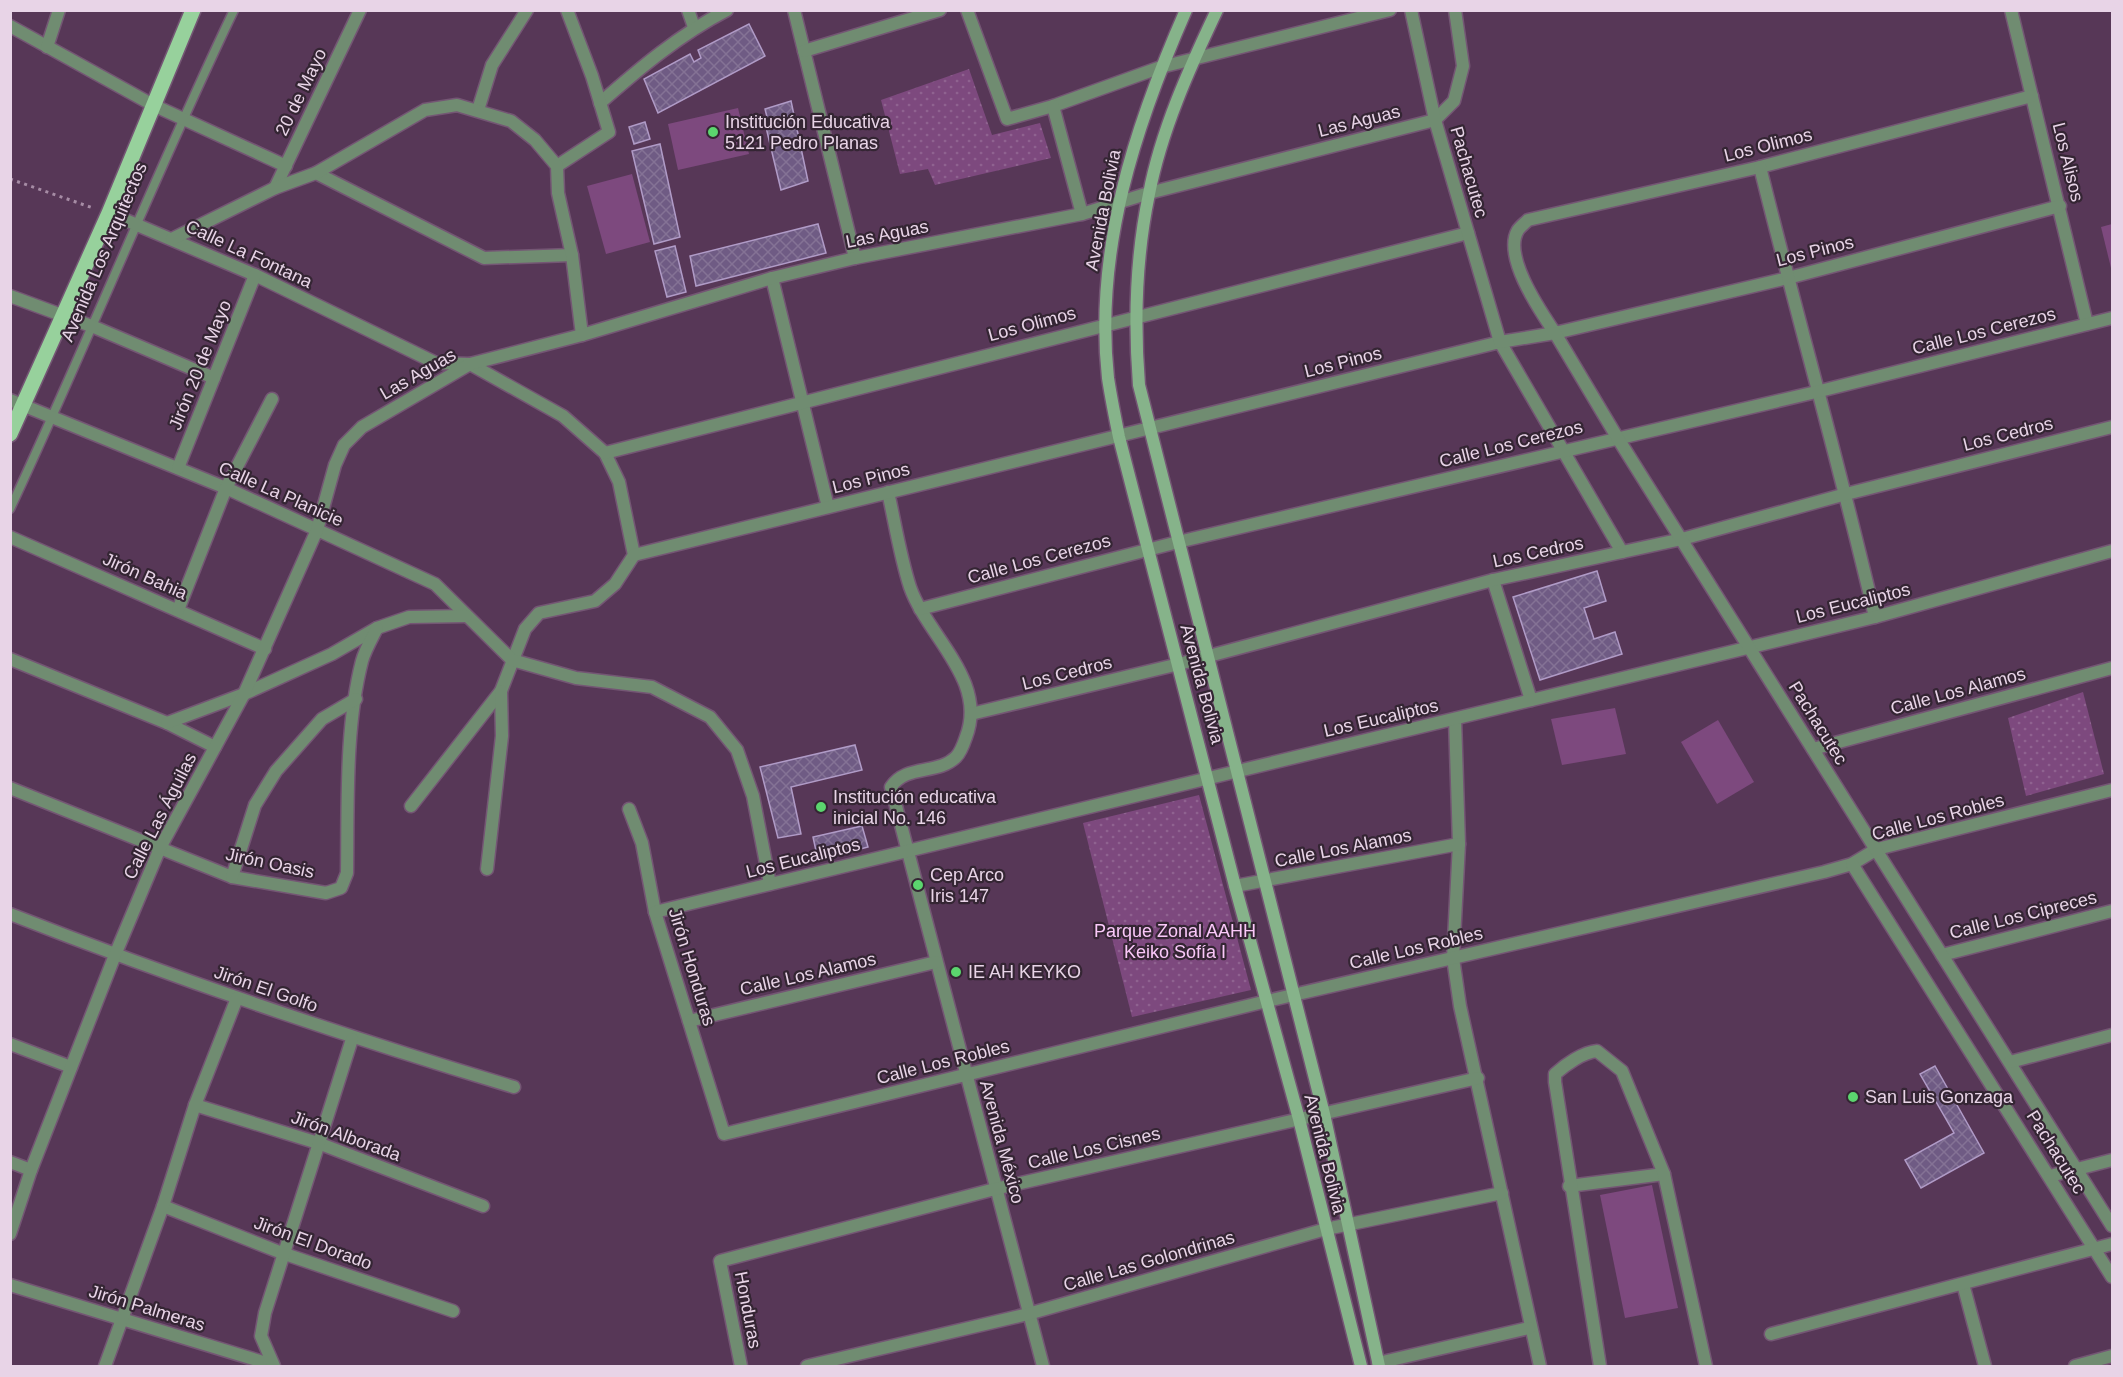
<svg xmlns="http://www.w3.org/2000/svg" width="2123" height="1377" font-family="Helvetica,sans-serif">
  <style>
    .grass { fill: #7d497e }
    .park { fill: url(#park-dots) }
    .building { fill: url(#building-cross-hatch); stroke: #b09bc7; stroke-width: 1.5 }
    .lines { fill: none; stroke-linecap: round; stroke-linejoin: round }
    .service-casing { stroke: #745674; stroke-width: 11 }
    .minor-casing { stroke: #745674; stroke-width: 15 }
    .tertiary-casing { stroke: #745674; stroke-width: 15 }
    .secondary-casing { stroke: #745674; stroke-width: 15 }
    .primary-casing { stroke: #745674; stroke-width: 18 }
    .path { stroke: #a68ca5; stroke-width: 3; stroke-dasharray: 3 4.5; stroke-linecap: butt }
    .service { stroke: #708c71; stroke-width: 8 }
    .minor { stroke: #708c71; stroke-width: 12 }
    .tertiary { stroke: #708c71; stroke-width: 12 }
    .secondary { stroke: #86b38a; stroke-width: 12 }
    .primary { stroke: #97d19c; stroke-width: 15 }
    .poi-dot { fill: #5bd56e; stroke: #342533; stroke-width: 2 }
    .labels { text-anchor: middle; stroke-width: 4.5; stroke-linejoin: round; paint-order: stroke }
    .street-label { font-size: 18px; fill: #e8d4e7; stroke: #342533 }
    .poi-label { font-size: 18px; fill: #e8d4e7; stroke: #342533; text-anchor: start }
    .park-label { font-size: 18px; fill: #fac8f9; stroke: #342533 }
  </style>
  <defs>
    <pattern id="park-dots" width="8" height="8" patternUnits="userSpaceOnUse" patternTransform="scale(1.5)"><rect width="8" height="8" fill="#7d497e"/><path d="M2 2h.1M6 6h.1" fill="none" stroke="#8f6290" stroke-width="1.8" stroke-linecap="round"/></pattern>
    <pattern id="building-cross-hatch" width="8" height="8" patternUnits="userSpaceOnUse" patternTransform="scale(1.5)"><rect width="8" height="8" fill="#6f5b84"/><path d="M0 0l8 8M0 8l8-8" fill="none" stroke="#847295"/></pattern>
  </defs>
  <rect width="100%" height="100%" fill="#573757"/>
  <g class="grass">
    <path d="M 738,108 L 749,154 L 678,170 L 668,124 Z"/>
    <path d="M 632,174 L 650,242 L 606,254 L 587,186 Z"/>
    <path d="M 2112,224 L 2112,272 L 2101,227 Z"/>
    <path d="M 1615,708 L 1626,754 L 1562,765 L 1551,719 Z"/>
    <path d="M 1718,720 L 1754,782 L 1717,804 L 1681,742 Z"/>
    <path d="M 1652,1185 L 1678,1308 L 1625,1318 L 1600,1195 Z"/>
  </g>
  <g class="park">
    <path d="M 969,69 L 992,135 L 1040,123 L 1051,158 L 935,185 L 928,169 L 900,174 L 881,100 Z"/>
    <path d="M 2083,692 L 2104,774 L 2026,796 L 2008,718 Z"/>
    <path d="M 1199,795 L 1251,990 L 1132,1017 L 1083,823 Z"/>
  </g>
  <g class="building">
    <path d="M 749,24 L 765,56 L 658,113 L 644,79 L 690,54 L 694,62 L 701,58 L 698,50 Z"/>
    <path d="M 791,101 L 808,181 L 781,190 L 765,123 L 768,121 L 765,109 Z"/>
    <path d="M 645,122 L 650,139 L 634,144 L 629,127 Z"/>
    <path d="M 660,144 L 680,237 L 654,244 L 632,151 Z"/>
    <path d="M 818,224 L 826,253 L 696,286 L 690,256 Z"/>
    <path d="M 675,246 L 686,292 L 667,297 L 655,251 Z"/>
    <path d="M 1597,571 L 1606,601 L 1584,608 L 1594,639 L 1615,632 L 1622,654 L 1540,680 L 1513,597 Z"/>
    <path d="M 855,745 L 862,770 L 791,787 L 801,834 L 778,838 L 760,767 Z"/>
    <path d="M 862,826 L 868,847 L 818,860 L 813,837 Z"/>
    <path d="M 1935,1066 L 1984,1153 L 1921,1188 L 1905,1160 L 1954,1133 L 1920,1074 Z"/>
  </g>
  <g class="lines">
    <defs>
      <path id="service" d="M 10,509 C 87,344 155,175 234,10"/>
      <g id="minor">
        <path d="M 688,10 L 694,27"/>
        <path d="M 794,10 L 855,258"/>
        <path d="M 967,10 L 1007,119 L 1053,106 L 1161,67 L 1390,10"/>
        <path d="M 2011,10 L 2087,324"/>
        <path d="M 10,26 L 153,105 L 286,166"/>
        <path d="M 47,47 L 59,10"/>
        <path d="M 804,51 L 940,10"/>
        <path d="M 2032,96 L 1760,167 L 1528,220 C 1525,223 1520,227 1518,230 C 1502,256 1541,312 1555,333 L 1788,278 L 2060,206"/>
        <path d="M 600,103 C 640,68 679,35 727,10"/>
        <path d="M 1053,106 L 1082,214"/>
        <path d="M 478,110 L 492,65 L 527,10"/>
        <path d="M 557,166 L 609,132 L 592,76 L 567,10"/>
        <path d="M 1760,167 C 1797,317 1840,466 1875,617"/>
        <path d="M 316,173 L 484,258 L 572,255"/>
        <path d="M 275,188 L 360,10"/>
        <path d="M 109,213 L 255,275 L 436,363 L 470,364 L 563,416 L 605,453 L 619,482 L 634,555 L 615,584 L 595,601 L 539,613 L 525,629 L 501,691 L 411,806"/>
        <path d="M 172,239 L 275,188 L 316,173 L 425,110 L 457,105 L 511,121 L 535,140 L 557,166 L 558,193 L 572,255 L 582,335"/>
        <path d="M 772,278 L 828,507"/>
        <path d="M 10,296 L 94,327 L 214,378"/>
        <path d="M 10,400 L 226,488 L 435,584 L 512,660 L 576,678 L 652,687 L 710,717 L 737,750 L 753,796 L 770,884"/>
        <path d="M 605,453 L 1468,233"/>
        <path d="M 178,468 L 255,275"/>
        <path d="M 888,492 C 895,523 900,556 910,587 C 927,636 988,680 966,737 C 964,743 961,752 956,757 C 938,775 906,764 891,787 L 1043,1366"/>
        <path d="M 10,537 L 265,649"/>
        <path d="M 634,555 L 1500,342 L 1622,552"/>
        <path d="M 1493,580 L 1531,700"/>
        <path d="M 920,609 L 1178,542 L 1816,392 L 2112,318"/>
        <path d="M 178,610 L 226,488 L 272,399"/>
        <path d="M 10,659 L 167,723 L 215,747"/>
        <path d="M 971,714 L 1179,664 L 1493,580 L 1682,539 L 1846,494 L 2112,427"/>
        <path d="M 1455,719 L 1459,844 L 1453,958 L 1460,1006 L 1540,1366"/>
        <path d="M 167,723 L 244,694 L 332,654 L 377,628 L 409,617 L 466,616"/>
        <path d="M 1813,749 L 2112,668"/>
        <path d="M 10,788 L 232,877 L 326,893 L 341,888 L 347,873 C 348,805 345,727 362,661 C 365,650 372,638 377,628"/>
        <path d="M 629,809 L 642,843 L 655,912 L 724,1134 L 1267,1001 L 1824,872 L 1852,864 L 1877,849 L 2112,790"/>
        <path d="M 1852,864 L 2112,1277"/>
        <path d="M 487,869 L 502,736 L 501,691"/>
        <path d="M 232,877 L 255,805 L 276,771 L 322,719 L 356,699"/>
        <path d="M 1235,886 L 1459,844"/>
        <path d="M 655,912 L 1875,617 L 2112,551"/>
        <path d="M 10,914 C 176,979 344,1036 514,1087"/>
        <path d="M 1942,955 L 2112,911"/>
        <path d="M 689,1021 L 936,962"/>
        <path d="M 10,1044 L 71,1067"/>
        <path d="M 195,1105 L 318,1143 L 483,1206"/>
        <path d="M 10,1162 L 31,1170"/>
        <path d="M 2050,1176 L 2112,1160"/>
        <path d="M 1569,1186 L 1664,1174"/>
        <path d="M 163,1206 L 282,1253 L 453,1311"/>
        <path d="M 10,1234 L 31,1170 L 115,955 L 160,848 L 244,694 L 317,530 L 335,465 L 344,445 L 362,427 L 470,364 L 582,335 L 772,278 L 855,258 L 1082,214 L 1149,193 L 1435,120 L 1454,101 L 1463,66 L 1455,10"/>
        <path d="M 1963,1284 L 1985,1366"/>
        <path d="M 10,1285 L 273,1365"/>
        <path d="M 1771,1334 L 2112,1244"/>
        <path d="M 1378,1363 L 1529,1328"/>
        <path d="M 105,1366 L 163,1206 L 195,1105 L 237,998"/>
        <path d="M 274,1366 L 261,1336 L 265,1313 L 352,1039"/>
        <path d="M 741,1366 L 720,1261 L 995,1189 L 1478,1078"/>
        <path d="M 807,1366 L 1028,1314 L 1326,1229 L 1502,1193"/>
        <path d="M 1600,1366 L 1555,1082 L 1555,1074 C 1565,1065 1583,1052 1597,1051 L 1622,1071 L 1664,1174 L 1706,1366"/>
        <path d="M 2075,1366 L 2112,1356"/>
      </g>
      <g id="tertiary">
        <path d="M 1411,10 L 1435,120 L 1500,342 L 1555,333 L 1617,437 L 2112,1226"/>
        <path d="M 2010,1062 L 2112,1035"/>
      </g>
      <g id="secondary">
        <path d="M 1186,10 C 1135,126 1094,250 1108,378 C 1111,398 1115,417 1119,437 L 1235,886 L 1299,1119 L 1361,1366"/>
        <path d="M 1217,10 C 1189,69 1161,131 1149,194 C 1136,256 1134,322 1139,385 L 1324,1114 L 1379,1366"/>
      </g>
      <path id="primary" d="M 10,434 L 109,213 L 193,10"/>
    </defs>
    <use href="#service" class="service-casing"/>
    <use href="#minor" class="minor-casing"/>
    <use href="#tertiary" class="tertiary-casing"/>
    <use href="#secondary" class="secondary-casing"/>
    <use href="#primary" class="primary-casing"/>
    <path class="path" d="M 10,179 L 93,208"/>
    <use href="#service" class="service"/>
    <use href="#minor" class="minor"/>
    <use href="#tertiary" class="tertiary"/>
    <use href="#secondary" class="secondary"/>
    <use href="#primary" class="primary"/>
  </g>
  <g class="poi-dot">
    <circle cx="713" cy="132" r="6"/>
    <circle cx="821" cy="807" r="6"/>
    <circle cx="918" cy="885" r="6"/>
    <circle cx="956" cy="972" r="6"/>
    <circle cx="1853" cy="1097" r="6"/>
  </g>
  <g class="labels">
    <g class="street-label">
      <text transform="translate(301 92) rotate(-64)" y="6">20 de Mayo</text>
      <text transform="translate(1359 121) rotate(-14)" y="6">Las Aguas</text>
      <text transform="translate(1768 145) rotate(-14)" y="6">Los Olimos</text>
      <text transform="translate(2068 162) rotate(76)" y="6">Los Alisos</text>
      <text transform="translate(1469 172) rotate(74)" y="6">Pachacutec</text>
      <text transform="translate(1103 210) rotate(-79)" y="6">Avenida Bolivia</text>
      <text transform="translate(887 234) rotate(-11)" y="6">Las Aguas</text>
      <text transform="translate(1815 251) rotate(-14)" y="6">Los Pinos</text>
      <text transform="translate(104 252) rotate(-67)" y="6">Avenida Los Arquitectos</text>
      <text transform="translate(249 254) rotate(25)" y="6">Calle La Fontana</text>
      <text transform="translate(1032 324) rotate(-15)" y="6">Los Olimos</text>
      <text transform="translate(1984 331) rotate(-14)" y="6">Calle Los Cerezos</text>
      <text transform="translate(1343 362) rotate(-14)" y="6">Los Pinos</text>
      <text transform="translate(200 365) rotate(-68)" y="6">Jirón 20 de Mayo</text>
      <text transform="translate(418 374) rotate(-30)" y="6">Las Aguas</text>
      <text transform="translate(2008 434) rotate(-14)" y="6">Los Cedros</text>
      <text transform="translate(1511 444) rotate(-14)" y="6">Calle Los Cerezos</text>
      <text transform="translate(871 478) rotate(-14)" y="6">Los Pinos</text>
      <text transform="translate(281 494) rotate(24)" y="6">Calle La Planicie</text>
      <text transform="translate(1538 552) rotate(-12)" y="6">Los Cedros</text>
      <text transform="translate(1039 559) rotate(-15)" y="6">Calle Los Cerezos</text>
      <text transform="translate(145 576) rotate(24)" y="6">Jirón Bahia</text>
      <text transform="translate(1853 603) rotate(-14)" y="6">Los Eucaliptos</text>
      <text transform="translate(1067 673) rotate(-14)" y="6">Los Cedros</text>
      <text transform="translate(1202 684) rotate(75)" y="6">Avenida Bolivia</text>
      <text transform="translate(1958 691) rotate(-15)" y="6">Calle Los Alamos</text>
      <text transform="translate(1381 718) rotate(-13)" y="6">Los Eucaliptos</text>
      <text transform="translate(1818 723) rotate(58)" y="6">Pachacutec</text>
      <text transform="translate(160 816) rotate(-63)" y="6">Calle Las Águilas</text>
      <text transform="translate(1938 817) rotate(-15)" y="6">Calle Los Robles</text>
      <text transform="translate(1343 848) rotate(-11)" y="6">Calle Los Alamos</text>
      <text transform="translate(803 858) rotate(-14)" y="6">Los Eucaliptos</text>
      <text transform="translate(270 863) rotate(12)" y="6">Jirón Oasis</text>
      <text transform="translate(2023 915) rotate(-14)" y="6">Calle Los Cipreces</text>
      <text transform="translate(1416 948) rotate(-13)" y="6">Calle Los Robles</text>
      <text transform="translate(692 967) rotate(73)" y="6">Jirón Honduras</text>
      <text transform="translate(808 974) rotate(-13)" y="6">Calle Los Alamos</text>
      <text transform="translate(266 989) rotate(19)" y="6">Jirón El Golfo</text>
      <text transform="translate(943 1062) rotate(-14)" y="6">Calle Los Robles</text>
      <text transform="translate(346 1136) rotate(20)" y="6">Jirón Alborada</text>
      <text transform="translate(1002 1142) rotate(75)" y="6">Avenida México</text>
      <text transform="translate(1094 1148) rotate(-13)" y="6">Calle Los Cisnes</text>
      <text transform="translate(2056 1152) rotate(58)" y="6">Pachacutec</text>
      <text transform="translate(1325 1154) rotate(76)" y="6">Avenida Bolivia</text>
      <text transform="translate(313 1243) rotate(20)" y="6">Jirón El Dorado</text>
      <text transform="translate(1149 1261) rotate(-16)" y="6">Calle Las Golondrinas</text>
      <text transform="translate(147 1308) rotate(17)" y="6">Jirón Palmeras</text>
      <text transform="translate(748 1310) rotate(79)" y="6">Honduras</text>
    </g>
    <g class="poi-label">
      <text x="725" y="128">Institución Educativa<tspan x="725" dy="21">5121 Pedro Planas</tspan></text>
      <text x="833" y="803">Institución educativa<tspan x="833" dy="21">inicial No. 146</tspan></text>
      <text x="930" y="881">Cep Arco<tspan x="930" dy="21">Iris 147</tspan></text>
      <text x="968" y="978">IE AH KEYKO</text>
      <text x="1865" y="1103">San Luis Gonzaga</text>
    </g>
    <g class="park-label">
      <text x="1175" y="937">Parque Zonal AAHH<tspan x="1175" dy="21">Keiko Sofía I</tspan></text>
    </g>
  </g>
  <rect width="2123" height="1377" fill="none" stroke="#e8d4e7" stroke-width="24"/>
</svg>
